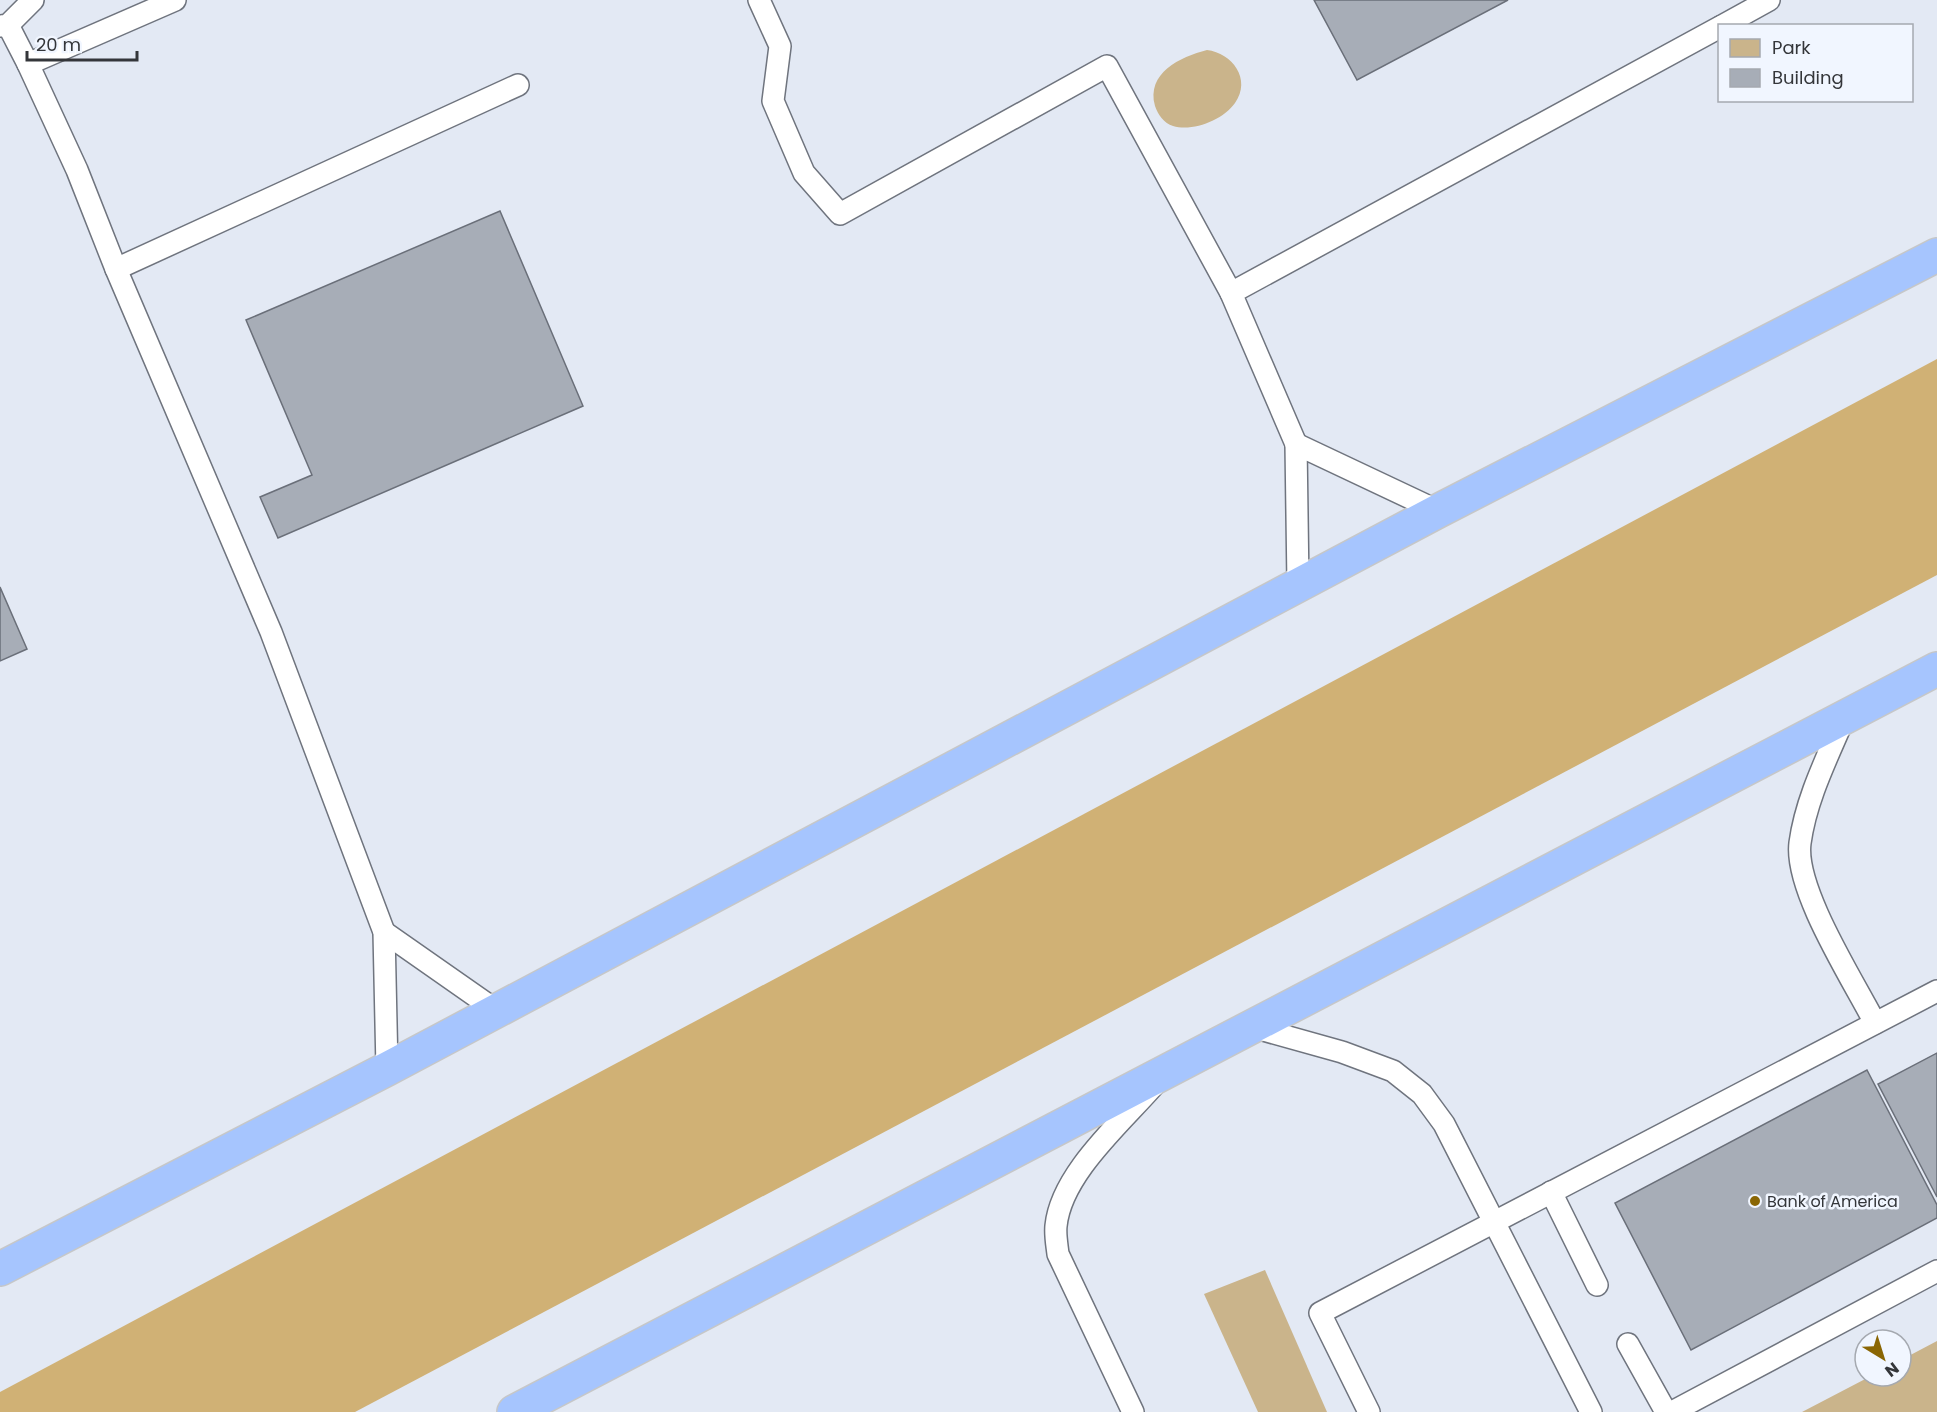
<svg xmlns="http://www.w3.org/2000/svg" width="1937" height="1412" font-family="Poppins,sans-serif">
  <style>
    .green { fill: #cab48b }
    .forest { fill: #d0b175 }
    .building { fill: #a7adb7; stroke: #6a6f79; stroke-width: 1.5 }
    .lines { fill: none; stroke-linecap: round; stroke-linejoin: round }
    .lane-casing { stroke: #6f747e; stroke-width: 24 }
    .highway-casing { stroke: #c6c7c8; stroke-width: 36 }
    .lane { stroke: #fff; stroke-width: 21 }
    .highway { stroke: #a6c5fe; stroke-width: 33 }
    .poi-dot { fill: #8a6604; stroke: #f1f6ff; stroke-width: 2 }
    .labels { text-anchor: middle; stroke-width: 5; stroke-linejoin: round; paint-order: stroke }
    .poi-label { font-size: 16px; fill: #34363a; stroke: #f1f6ff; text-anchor: start }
  </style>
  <rect width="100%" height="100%" fill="#e3e9f4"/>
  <g class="green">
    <path d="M 1207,50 C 1232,53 1252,79 1235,103 C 1223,120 1193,132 1173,126 C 1164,123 1158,115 1155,106 C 1146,73 1180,57 1207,50 Z"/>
    <path d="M 1265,1270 L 1327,1412 L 1258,1412 L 1204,1294 Z"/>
    <path d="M 1937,1341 L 1937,1412 L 1802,1412 L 1871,1376 L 1901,1376 L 1901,1360 Z"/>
  </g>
  <path class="forest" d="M 1937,359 L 1937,575 L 355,1412 L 0,1412 L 0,1392 Z"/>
  <g class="building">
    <path d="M 1314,0 L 1508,0 L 1357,80 Z"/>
    <path d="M 500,211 L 583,406 L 278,538 L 260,497 L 312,475 L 246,320 Z"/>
    <path d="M 0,587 L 27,649 L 0,661 Z"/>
    <path d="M 1937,1053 L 1937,1197 L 1878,1084 Z"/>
    <path d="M 1867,1070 L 1937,1205 L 1937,1218 L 1691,1350 L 1615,1203 Z"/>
  </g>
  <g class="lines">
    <defs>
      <g id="lane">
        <path d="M 175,0 L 28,64 L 77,170 L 116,269 L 271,632 L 384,932 L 387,1069"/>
        <path d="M 759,0 L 780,46 L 773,101 L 804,173 L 840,214 L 1107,66 L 1231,293"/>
        <path d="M 8,25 L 28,64"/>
        <path d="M 0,26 L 8,25 L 33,0"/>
        <path d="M 1722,26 L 1769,0"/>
        <path d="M 116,269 L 518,85"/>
        <path d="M 1296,444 L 1231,293 L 1720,27"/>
        <path d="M 1298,585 L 1296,444 L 1438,511"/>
        <path d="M 1844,718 C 1827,758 1806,799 1800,843 C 1794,889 1853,980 1875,1023"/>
        <path d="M 384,932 L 497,1011"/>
        <path d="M 1249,1026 L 1342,1052 L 1393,1071 L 1422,1094 L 1444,1124 L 1591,1412"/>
        <path d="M 1551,1192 L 1597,1285"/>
        <path d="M 1628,1344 L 1666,1412"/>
        <path d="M 1133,1412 L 1058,1254 C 1057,1245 1055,1235 1056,1226 C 1061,1174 1121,1123 1154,1085"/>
        <path d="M 1369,1412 L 1320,1313 L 1937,991"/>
        <path d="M 1672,1412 L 1937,1271"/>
      </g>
      <g id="highway">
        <path d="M 0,1269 L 387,1069 L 1438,511 L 1937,255"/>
        <path d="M 514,1412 L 1937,669"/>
      </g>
    </defs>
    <use href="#lane" class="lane-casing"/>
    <use href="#highway" class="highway-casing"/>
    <use href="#lane" class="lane"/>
    <use href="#highway" class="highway"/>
  </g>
  <circle class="poi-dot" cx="1755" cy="1201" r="6"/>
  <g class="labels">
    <g class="poi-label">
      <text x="1767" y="1207">Bank of America</text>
    </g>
  </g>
  <rect x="1718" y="24" width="195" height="78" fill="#f1f6ff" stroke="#a5a9b0" stroke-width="1.5"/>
  <rect x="1730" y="39" width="30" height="18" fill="#cab48b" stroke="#a5a9b0" stroke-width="1.5"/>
  <text x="1772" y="54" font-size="18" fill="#34363a">Park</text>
  <rect x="1730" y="69" width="30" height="18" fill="#a7adb7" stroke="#a5a9b0" stroke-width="1.5"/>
  <text x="1772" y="84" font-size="18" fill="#34363a">Building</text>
  <g transform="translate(1883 1358) rotate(142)"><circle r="28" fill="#f1f6ff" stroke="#a5a9b0" stroke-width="1.5"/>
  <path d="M0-4.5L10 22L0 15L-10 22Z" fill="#8a6604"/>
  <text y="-9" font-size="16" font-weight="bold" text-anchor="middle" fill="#34363a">N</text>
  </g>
  <path d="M27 51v9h110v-9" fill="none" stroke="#34363a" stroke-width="3"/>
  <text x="36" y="51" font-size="18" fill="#34363a" stroke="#f1f6ff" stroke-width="4.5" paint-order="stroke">20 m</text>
</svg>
